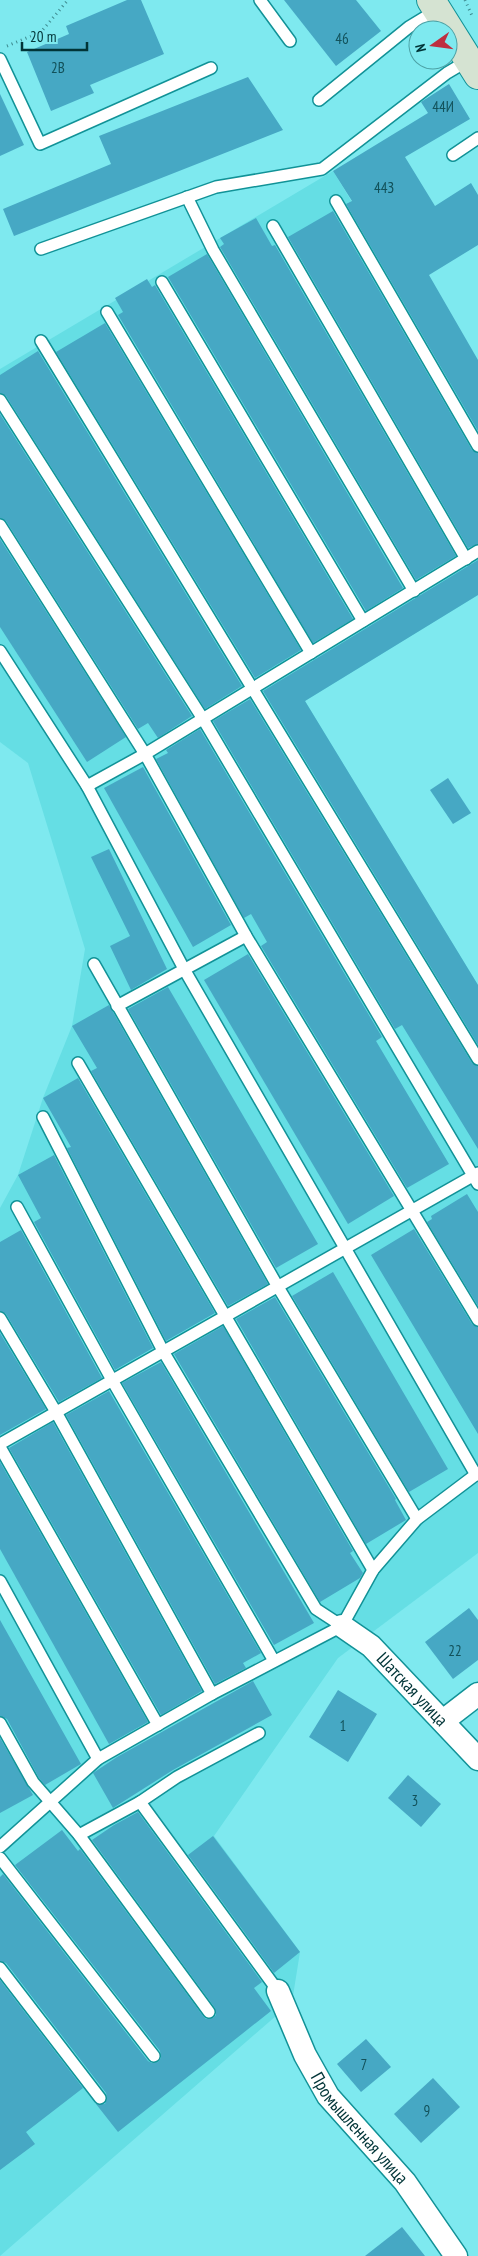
<svg xmlns="http://www.w3.org/2000/svg" width="478" height="2256" font-family="'PT Sans Narrow',sans-serif">
  <style>
    .built { fill: #65dee4 }
    .building { fill: #46a8c4 }
    .lines { fill: none; stroke-linecap: round; stroke-linejoin: round }
    .lane-casing { stroke: #119297; stroke-width: 14 }
    .street-casing { stroke: #119297; stroke-width: 25 }
    .secondary-casing { stroke: #119297; stroke-width: 30 }
    .path { stroke: #3d8a8f; stroke-width: 3; stroke-dasharray: 1 4; stroke-linecap: butt }
    .lane { stroke: #fff; stroke-width: 11 }
    .street { stroke: #fff; stroke-width: 22 }
    .secondary { stroke: #d5e3d2; stroke-width: 28 }
    .labels { text-anchor: middle; stroke-width: 4; stroke-linejoin: round; paint-order: stroke }
    .number-label { font-size: 15px; fill: #12515a }
    .street-label { font-size: 18px; fill: #013437; stroke: #7ee9ef }
  </style>
  <rect width="100%" height="100%" fill="#7ee9ef"/>
  <path class="built" d="M 333,171 L 377,243 L 478,421 L 478,595 L 305,701 L 478,985 L 478,1553 L 338,1658 L 214,1836 L 300,1952 L 292,2002 L 0,2256 L 0,1208 L 18,1175 L 43,1098 L 72,1026 L 85,949 L 28,763 L 0,742 L 0,369 Z"/>
  <g class="building">
    <path d="M 127,0 L 141,0 L 164,54 L 90,85 L 94,93 L 51,111 L 27,52 L 69,34 L 66,26 Z"/>
    <path d="M 284,0 L 356,0 L 381,31 L 336,66 Z"/>
    <path d="M 248,77 L 283,130 L 14,236 L 3,209 L 111,164 L 99,136 Z"/>
    <path d="M 449,84 L 470,119 L 405,157 L 435,206 L 471,183 L 478,195 L 478,245 L 429,275 L 478,360 L 478,431 L 346,204 L 352,201 L 333,171 L 428,113 L 421,102 Z"/>
    <path d="M 0,94 L 24,145 L 0,156 Z"/>
    <path d="M 333,211 L 472,450 L 478,453 L 478,544 L 468,548 L 288,237 Z"/>
    <path d="M 256,218 L 272,246 L 275,245 L 456,556 L 416,580 L 220,247 L 224,244 L 220,238 Z"/>
    <path d="M 207,254 L 403,588 L 366,611 L 168,277 Z"/>
    <path d="M 147,279 L 152,287 L 155,285 L 353,619 L 313,643 L 118,315 L 123,312 L 115,298 Z"/>
    <path d="M 105,323 L 301,650 L 255,678 L 56,352 Z"/>
    <path d="M 38,351 L 242,686 L 205,709 L 6,396 L 0,393 L 0,375 Z"/>
    <path d="M 0,414 L 192,716 L 158,738 L 148,723 L 138,729 L 6,521 L 0,518 Z"/>
    <path d="M 0,539 L 126,737 L 87,762 L 0,627 Z"/>
    <path d="M 478,560 L 478,595 L 305,701 L 478,985 L 478,1045 L 263,691 Z"/>
    <path d="M 250,699 L 472,1063 L 478,1066 L 478,1149 L 402,1025 L 395,1029 L 213,721 Z"/>
    <path d="M 200,729 L 382,1037 L 376,1041 L 449,1164 L 407,1188 L 261,946 L 267,942 L 251,914 L 244,918 L 156,759 L 168,753 L 166,750 Z"/>
    <path d="M 143,767 L 231,925 L 193,947 L 104,788 Z"/>
    <path d="M 448,778 L 471,813 L 453,824 L 430,790 Z"/>
    <path d="M 109,849 L 167,969 L 131,990 L 110,946 L 130,936 L 91,857 Z"/>
    <path d="M 248,954 L 394,1196 L 348,1224 L 204,980 Z"/>
    <path d="M 168,987 L 318,1244 L 276,1268 L 128,1009 Z"/>
    <path d="M 109,1005 L 268,1284 L 228,1306 L 91,1071 L 97,1068 L 72,1026 Z"/>
    <path d="M 78,1078 L 215,1313 L 166,1341 L 67,1148 L 71,1147 L 43,1098 Z"/>
    <path d="M 54,1155 L 153,1348 L 115,1370 L 34,1222 L 41,1218 L 18,1175 Z"/>
    <path d="M 467,1194 L 478,1212 L 478,1306 L 427,1222 L 432,1219 L 431,1216 Z"/>
    <path d="M 414,1229 L 472,1324 L 478,1327 L 478,1434 L 371,1255 Z"/>
    <path d="M 21,1230 L 102,1378 L 59,1402 L 6,1314 L 0,1311 L 0,1242 Z"/>
    <path d="M 333,1272 L 448,1469 L 409,1492 L 292,1296 Z"/>
    <path d="M 275,1297 L 396,1499 L 395,1500 L 406,1520 L 366,1544 L 236,1319 Z"/>
    <path d="M 223,1326 L 353,1551 L 350,1553 L 363,1573 L 360,1578 L 320,1602 L 174,1354 Z"/>
    <path d="M 0,1333 L 46,1409 L 0,1435 Z"/>
    <path d="M 161,1362 L 314,1623 L 274,1645 L 122,1383 Z"/>
    <path d="M 109,1391 L 261,1653 L 243,1663 L 246,1668 L 215,1684 L 66,1415 Z"/>
    <path d="M 53,1422 L 202,1691 L 161,1715 L 9,1448 Z"/>
    <path d="M 0,1462 L 148,1722 L 109,1744 L 0,1549 Z"/>
    <path d="M 469,1608 L 478,1620 L 478,1660 L 453,1679 L 425,1642 Z"/>
    <path d="M 0,1620 L 81,1764 L 45,1785 L 39,1778 L 7,1719 L 0,1716 Z"/>
    <path d="M 253,1681 L 272,1715 L 173,1770 L 113,1808 L 93,1773 L 117,1757 Z"/>
    <path d="M 338,1690 L 377,1714 L 348,1762 L 309,1737 Z"/>
    <path d="M 0,1738 L 33,1795 L 0,1813 Z"/>
    <path d="M 408,1775 L 441,1804 L 421,1827 L 388,1798 Z"/>
    <path d="M 138,1812 L 262,1982 L 254,1988 L 271,2011 L 118,2132 L 96,2104 L 105,2104 L 107,2098 L 106,2093 L 6,1963 L 0,1961 L 0,1877 L 3,1874 L 148,2061 L 152,2063 L 158,2062 L 161,2058 L 160,2051 L 15,1865 L 62,1830 L 78,1851 L 80,1849 L 203,2016 L 206,2019 L 213,2018 L 216,2015 L 215,2008 L 92,1840 L 114,1825 Z"/>
    <path d="M 213,1836 L 300,1952 L 274,1973 L 188,1855 Z"/>
    <path d="M 0,1980 L 83,2088 L 26,2132 L 35,2144 L 0,2170 Z"/>
    <path d="M 366,2039 L 391,2067 L 361,2092 L 337,2064 Z"/>
    <path d="M 433,2078 L 460,2107 L 421,2143 L 394,2114 Z"/>
    <path d="M 402,2227 L 425,2256 L 365,2256 Z"/>
  </g>
  <g class="lines">
    <defs>
      <g id="lane">
        <path d="M 260,0 L 290,41"/>
        <path d="M 0,59 L 40,144 L 211,68"/>
        <path d="M 319,100 L 409,27 L 437,10"/>
        <path d="M 453,155 L 478,138"/>
        <path d="M 187,197 L 213,250 L 414,591"/>
        <path d="M 336,201 L 478,446"/>
        <path d="M 273,226 L 466,559"/>
        <path d="M 41,249 L 216,187 L 322,169 L 447,73 L 469,60"/>
        <path d="M 162,282 L 363,621"/>
        <path d="M 107,312 L 311,653"/>
        <path d="M 41,341 L 478,1059"/>
        <path d="M 0,400 L 203,719 L 478,1184"/>
        <path d="M 0,525 L 145,754 L 246,936 L 478,1320"/>
        <path d="M 0,651 L 87,786 L 184,969 L 476,1475"/>
        <path d="M 87,786 L 145,754 L 478,551"/>
        <path d="M 94,964 L 278,1287 L 417,1519"/>
        <path d="M 117,1006 L 246,936"/>
        <path d="M 78,1063 L 373,1570"/>
        <path d="M 43,1117 L 163,1351 L 316,1609 L 342,1626"/>
        <path d="M 17,1207 L 112,1380 L 274,1661"/>
        <path d="M 0,1318 L 56,1412 L 212,1694"/>
        <path d="M 0,1444 L 478,1173"/>
        <path d="M 0,1447 L 158,1725"/>
        <path d="M 0,1581 L 98,1759"/>
        <path d="M 0,1723 L 33,1782 L 79,1835 L 209,2012"/>
        <path d="M 140,1802 L 278,1991"/>
        <path d="M 79,1835 L 140,1802 L 177,1777 L 259,1733"/>
        <path d="M 0,1847 L 98,1759 L 212,1694 L 342,1626 L 373,1570 L 417,1519 L 478,1473"/>
        <path d="M 0,1858 L 154,2056"/>
        <path d="M 0,1968 L 100,2098"/>
      </g>
      <g id="street">
        <path id="s1" d="M 342,1626 L 371,1646 L 478,1759"/>
        <path d="M 443,1721 L 478,1694"/>
        <path id="s2" d="M 278,1991 L 305,2055 L 328,2096 L 405,2182 L 456,2256"/>
      </g>
      <path id="secondary" d="M 431,0 L 478,75"/>
    </defs>
    <use href="#lane" class="lane-casing"/>
    <use href="#street" class="street-casing"/>
    <use href="#secondary" class="secondary-casing"/>
    <g class="path">
      <path d="M 465,0 L 473,18"/>
      <path d="M 7,46 L 41,32 L 68,0"/>
    </g>
    <use href="#lane" class="lane"/>
    <use href="#street" class="street"/>
    <use href="#secondary" class="secondary"/>
  </g>
  <g class="labels">
    <g class="number-label">
      <text x="342" y="44">46</text>
      <text x="58" y="73">2В</text>
      <text x="443" y="112">44И</text>
      <text x="384" y="193">44З</text>
      <text x="455" y="1656">22</text>
      <text x="343" y="1731">1</text>
      <text x="415" y="1806">3</text>
      <text x="364" y="2070">7</text>
      <text x="427" y="2116">9</text>
    </g>
    <g class="street-label">
      <text dy="6" stroke="none"><textPath href="#s1" startOffset="95">Шатская улица</textPath></text>
      <text dy="6" stroke="none"><textPath href="#s2" startOffset="161">Промышленная улица</textPath></text>
    </g>
  </g>
  <g transform="translate(433 45) rotate(256)"><circle r="24" fill="#7ee9ef" stroke="#4ca1a5"/>
  <path d="M0-4L9 19L0 12L-9 19Z" fill="#be2e3f"/>
  <text y="-8" font-size="14" font-weight="bold" text-anchor="middle" fill="#013437">N</text>
  </g>
  <path d="M22 42v8h65v-8" fill="none" stroke="#013437" stroke-width="2.5"/>
  <text x="30" y="42" font-size="15" fill="#013437" stroke="#7ee9ef" stroke-width="4" paint-order="stroke">20 m</text>
</svg>
